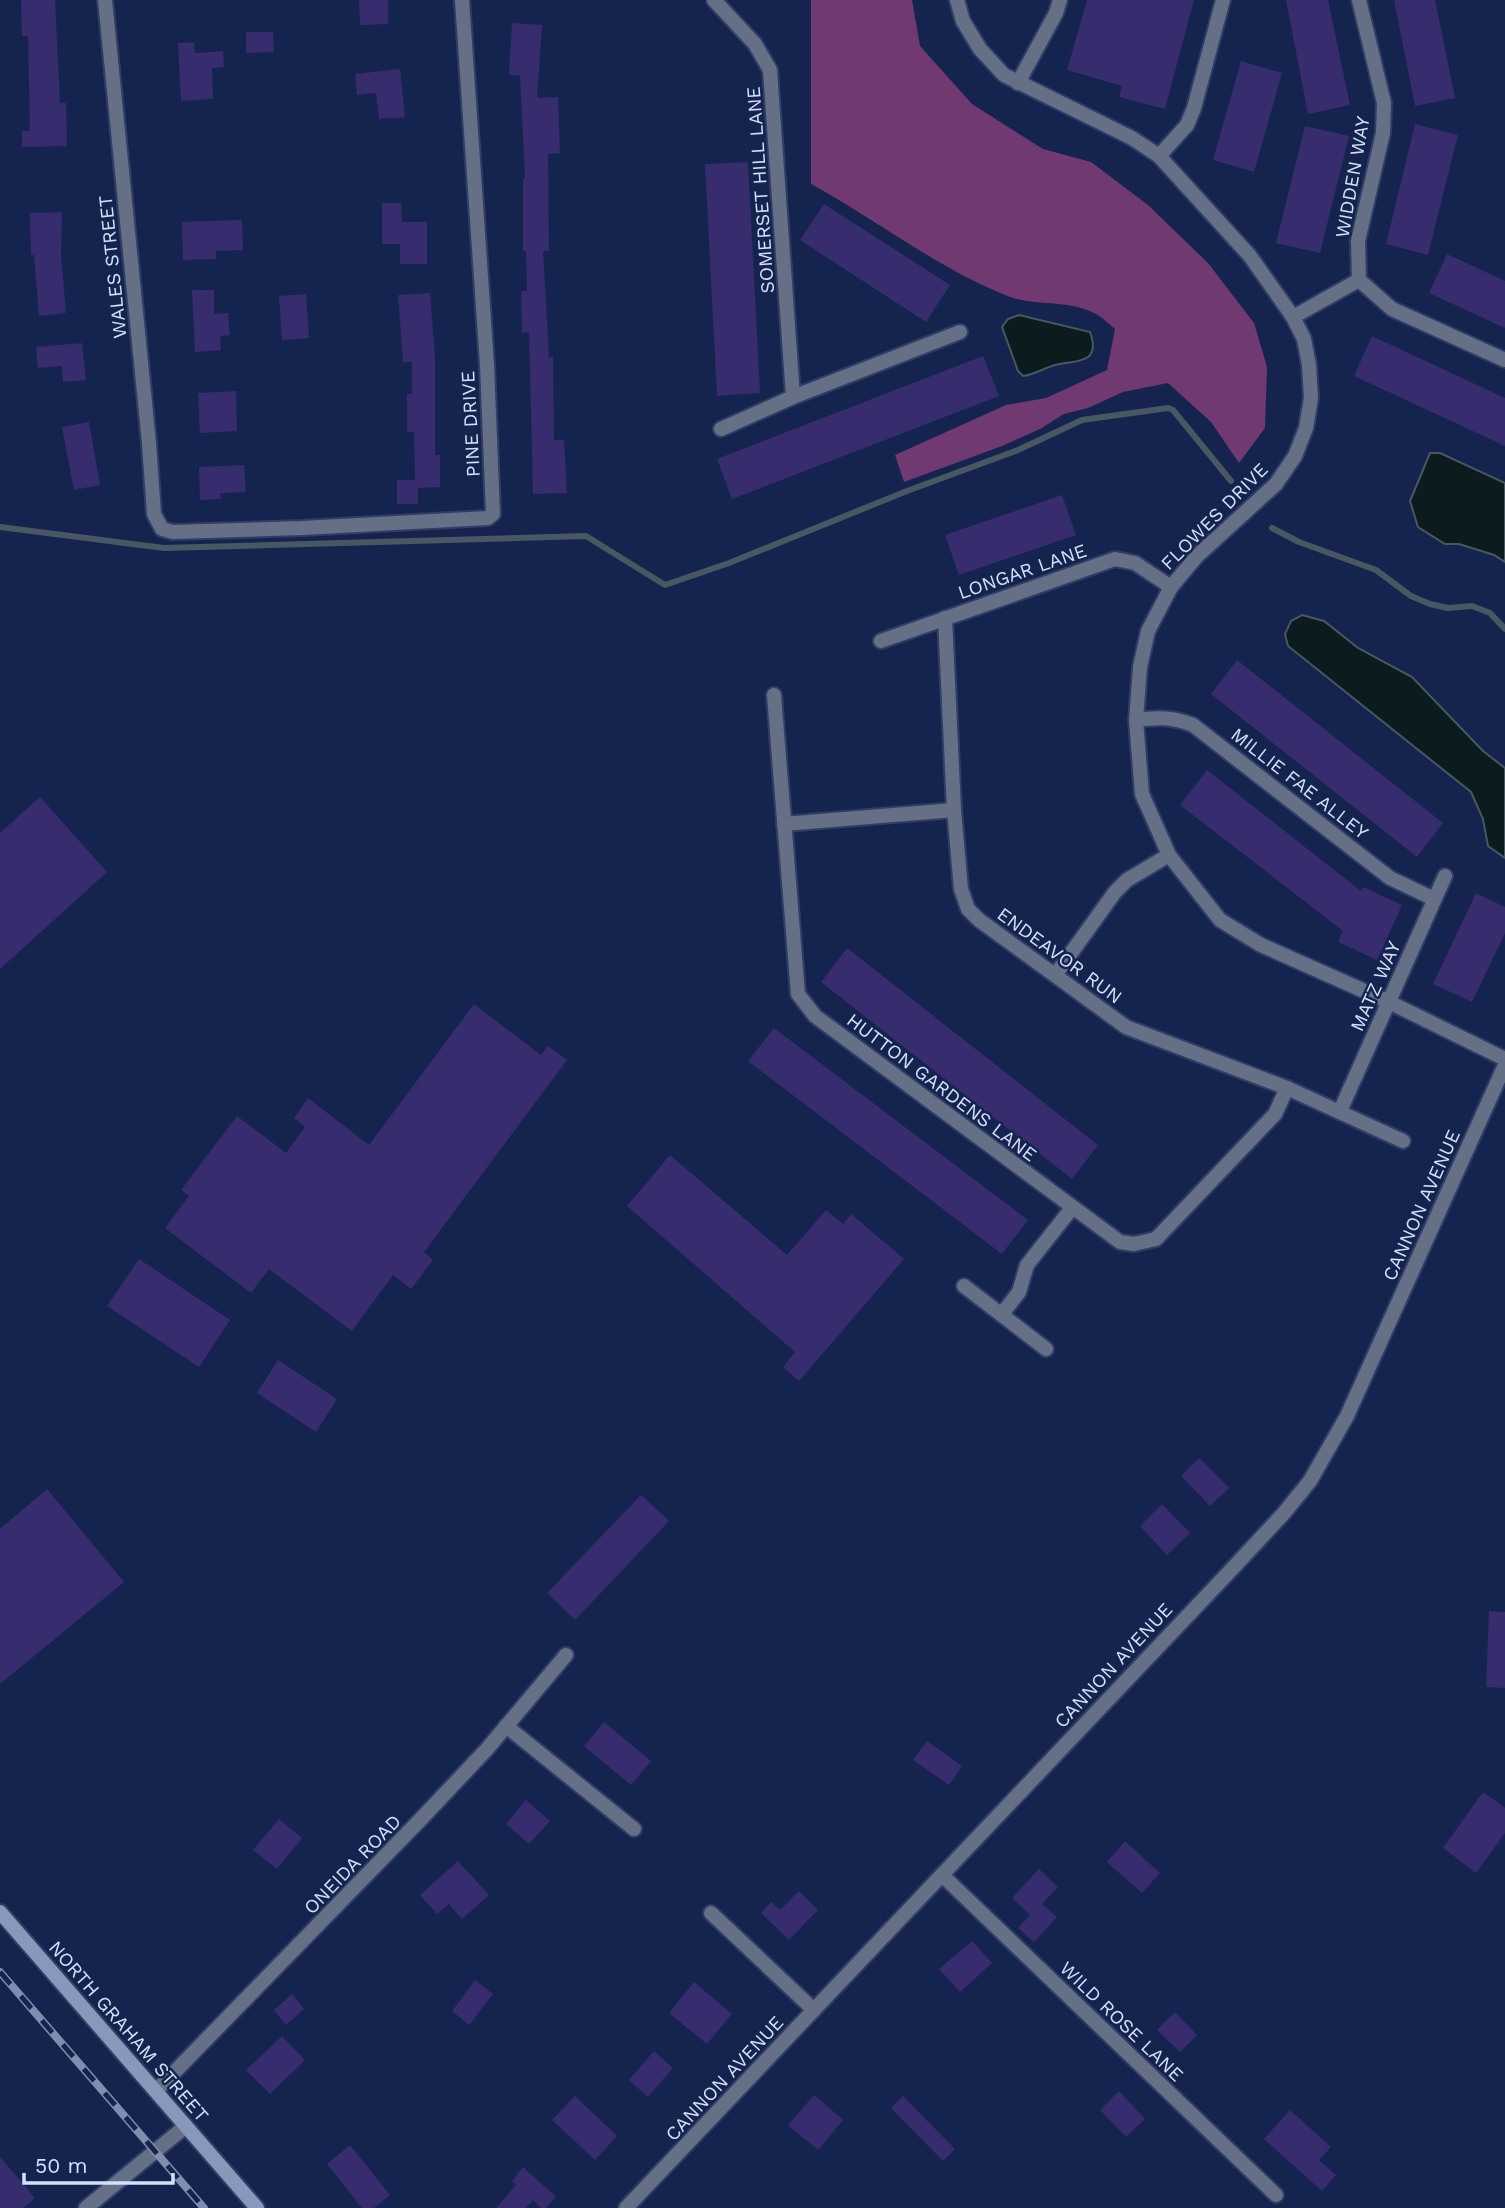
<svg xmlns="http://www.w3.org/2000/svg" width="1505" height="2208" font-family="'Work Sans',sans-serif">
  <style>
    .forest { fill: #703972 }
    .water { fill: #0c1c1e; stroke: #485761; stroke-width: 2 }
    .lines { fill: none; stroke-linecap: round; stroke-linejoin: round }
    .stream { stroke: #485761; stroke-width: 6 }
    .building { fill: #362c6e }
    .street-casing { stroke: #303e66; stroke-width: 18 }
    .secondary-casing { stroke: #303e66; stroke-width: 18 }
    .street { stroke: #656f85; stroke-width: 14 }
    .secondary { stroke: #8897ba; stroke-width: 14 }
    .rail-casing { stroke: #7f8daf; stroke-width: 8 }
    .rail { stroke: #15244e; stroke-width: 5; stroke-dasharray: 16; stroke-linecap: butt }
    .labels { text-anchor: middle; stroke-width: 5; stroke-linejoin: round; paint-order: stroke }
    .street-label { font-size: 19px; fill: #d4e0fc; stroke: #15244e }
  </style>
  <rect width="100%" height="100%" fill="#15244e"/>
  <path class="forest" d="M 811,0 L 912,0 L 920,46 L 972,104 L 1043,149 L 1091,162 L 1148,205 L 1208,263 L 1254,323 L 1267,367 L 1265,428 L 1239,463 L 1211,422 L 1168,383 L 1123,392 L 1088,408 L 1064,414 L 1040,429 L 1002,446 L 904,482 L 895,455 L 1006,405 L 1046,398 L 1107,370 L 1115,329 C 1109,324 1101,316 1094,313 C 1069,300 1036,306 1010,297 C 940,270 877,220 811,184 Z"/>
  <g class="water">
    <path d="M 1019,315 L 1090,332 C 1102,365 1075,360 1055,365 C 1044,368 1034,375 1023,376 L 1018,371 L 1002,327 L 1008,319 Z"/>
    <path d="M 1430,453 L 1440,453 L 1505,483 L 1505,562 L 1494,555 L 1459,544 L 1445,544 L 1418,527 L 1410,501 Z"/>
    <path d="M 1302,615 L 1324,621 L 1358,648 L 1412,677 L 1483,751 L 1505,768 L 1505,858 L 1488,846 L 1483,819 L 1471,792 L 1288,646 L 1285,634 L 1291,621 Z"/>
  </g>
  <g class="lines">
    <g class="stream">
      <path d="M 0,527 L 164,548 L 586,536 L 665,585 L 729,563 L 907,491 L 1018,450 L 1082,420 L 1168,408 L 1173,410 L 1231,481"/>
      <path d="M 1272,528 L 1299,542 L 1376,570 L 1411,596 L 1430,604 L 1448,608 L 1472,606 L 1490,613 L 1505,629"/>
    </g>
  </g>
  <g class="building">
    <path d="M 21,0 L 55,0 L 60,103 L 66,103 L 67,146 L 22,147 L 22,131 L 30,131 L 28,36 L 22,36 Z"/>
    <path d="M 359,0 L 388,0 L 388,24 L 360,25 Z"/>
    <path d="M 1087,0 L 1194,0 L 1165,109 L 1119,97 L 1122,86 L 1067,70 Z"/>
    <path d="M 1286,0 L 1328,0 L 1350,105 L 1308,114 Z"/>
    <path d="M 1394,0 L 1435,0 L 1455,98 L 1415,106 Z"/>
    <path d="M 512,23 L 542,25 L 537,98 L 558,97 L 560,153 L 548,154 L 549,251 L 543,251 L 549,357 L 553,357 L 554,440 L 564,440 L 567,493 L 533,494 L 529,332 L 522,333 L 521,291 L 527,291 L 526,251 L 523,251 L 523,179 L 525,179 L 520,76 L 509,75 Z"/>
    <path d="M 246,32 L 273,32 L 274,52 L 246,53 Z"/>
    <path d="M 194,42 L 195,53 L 223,51 L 224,67 L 212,68 L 213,99 L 181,101 L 178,43 Z"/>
    <path d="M 1241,61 L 1282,73 L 1254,172 L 1213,160 Z"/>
    <path d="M 400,69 L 405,117 L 379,119 L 376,93 L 357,95 L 355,74 Z"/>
    <path d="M 1415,124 L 1458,135 L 1428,255 L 1386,244 Z"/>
    <path d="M 1305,126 L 1349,136 L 1320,253 L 1276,243 Z"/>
    <path d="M 748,162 L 760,393 L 717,396 L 705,164 Z"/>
    <path d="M 382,203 L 401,203 L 402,222 L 427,222 L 427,264 L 400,264 L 400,244 L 382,244 Z"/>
    <path d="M 824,204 L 950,285 L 926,322 L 800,240 Z"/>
    <path d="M 62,212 L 61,254 L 66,313 L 39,316 L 34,255 L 31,255 L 30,213 Z"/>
    <path d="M 242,220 L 243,250 L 216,251 L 216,259 L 183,260 L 182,222 Z"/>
    <path d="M 1447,254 L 1505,281 L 1505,328 L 1429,293 Z"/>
    <path d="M 192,290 L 214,290 L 214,314 L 228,313 L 230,335 L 220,336 L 221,350 L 195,352 Z"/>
    <path d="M 430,293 L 435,357 L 435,455 L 440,455 L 440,487 L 418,488 L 418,504 L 397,504 L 397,480 L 415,480 L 414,432 L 407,432 L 407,394 L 412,394 L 412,362 L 403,362 L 398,295 Z"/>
    <path d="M 306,294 L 309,338 L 282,340 L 279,296 Z"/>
    <path d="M 1372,336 L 1505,398 L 1505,446 L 1354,376 Z"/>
    <path d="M 82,343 L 86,380 L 63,382 L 62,366 L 38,368 L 36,347 Z"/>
    <path d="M 983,356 L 999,396 L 732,499 L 717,459 Z"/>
    <path d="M 236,391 L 237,431 L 200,433 L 198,393 Z"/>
    <path d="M 89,422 L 100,485 L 74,490 L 62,427 Z"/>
    <path d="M 244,465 L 246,492 L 220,493 L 221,499 L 200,500 L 199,467 Z"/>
    <path d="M 1062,495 L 1076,535 L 959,575 L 945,535 Z"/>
    <path d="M 1237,660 L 1443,823 L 1417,857 L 1211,694 Z"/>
    <path d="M 1207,770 L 1361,891 L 1363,887 L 1402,905 L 1377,960 L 1338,942 L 1343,931 L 1180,805 Z"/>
    <path d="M 40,797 L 107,872 L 0,969 L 0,833 Z"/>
    <path d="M 1476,893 L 1505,907 L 1505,933 L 1472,1002 L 1433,984 Z"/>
    <path d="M 847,948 L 1098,1145 L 1072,1179 L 821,982 Z"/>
    <path d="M 474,1004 L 541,1055 L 548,1046 L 567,1060 L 424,1252 L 433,1260 L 411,1289 L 393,1275 L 352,1331 L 269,1269 L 251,1293 L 165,1228 L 189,1196 L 181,1190 L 237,1116 L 286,1153 L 305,1127 L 294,1118 L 308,1098 L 369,1145 Z"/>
    <path d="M 774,1028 L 1028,1220 L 1002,1254 L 748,1061 Z"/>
    <path d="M 670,1155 L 787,1255 L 826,1210 L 843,1224 L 851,1214 L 904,1259 L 799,1381 L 783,1367 L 795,1352 L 627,1206 Z"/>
    <path d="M 139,1259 L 230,1320 L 199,1367 L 107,1306 Z"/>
    <path d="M 278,1360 L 337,1399 L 316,1432 L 257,1393 Z"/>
    <path d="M 1199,1458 L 1229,1488 L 1210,1506 L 1181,1476 Z"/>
    <path d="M 47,1489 L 124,1582 L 0,1684 L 0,1529 Z"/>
    <path d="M 641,1495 L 669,1521 L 575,1620 L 547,1593 Z"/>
    <path d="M 1162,1504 L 1190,1533 L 1167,1555 L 1140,1526 Z"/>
    <path d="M 1489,1611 L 1505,1612 L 1505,1688 L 1486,1687 Z"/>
    <path d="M 604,1722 L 651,1761 L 631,1785 L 584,1746 Z"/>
    <path d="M 927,1741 L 962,1766 L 949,1785 L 913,1760 Z"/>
    <path d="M 1483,1792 L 1505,1808 L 1505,1833 L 1476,1873 L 1443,1848 Z"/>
    <path d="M 526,1800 L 550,1821 L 529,1844 L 506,1824 Z"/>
    <path d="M 279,1819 L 302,1838 L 277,1869 L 253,1850 Z"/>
    <path d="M 1125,1841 L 1160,1873 L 1142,1893 L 1107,1862 Z"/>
    <path d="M 458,1861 L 489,1895 L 462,1919 L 449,1904 L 437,1914 L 420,1895 Z"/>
    <path d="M 1039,1869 L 1058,1887 L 1042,1904 L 1057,1917 L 1034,1942 L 1018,1928 L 1030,1915 L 1012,1898 Z"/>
    <path d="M 799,1891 L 818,1910 L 789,1940 L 761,1913 L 771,1902 L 780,1910 Z"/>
    <path d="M 972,1941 L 992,1963 L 960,1992 L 939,1969 Z"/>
    <path d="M 475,1980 L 493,1994 L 469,2025 L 452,2011 Z"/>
    <path d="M 694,1982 L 732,2014 L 707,2044 L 669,2013 Z"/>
    <path d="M 292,1994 L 304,2009 L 286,2025 L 274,2010 Z"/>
    <path d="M 1175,2012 L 1197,2035 L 1180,2052 L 1157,2030 Z"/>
    <path d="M 282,2036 L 305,2060 L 270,2094 L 246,2070 Z"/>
    <path d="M 654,2051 L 673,2068 L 648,2097 L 629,2080 Z"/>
    <path d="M 1119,2091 L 1145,2119 L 1126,2137 L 1100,2110 Z"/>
    <path d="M 814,2095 L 843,2120 L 818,2150 L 788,2125 Z"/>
    <path d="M 575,2096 L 617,2136 L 595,2160 L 552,2120 Z"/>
    <path d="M 903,2096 L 955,2149 L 943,2161 L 891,2108 Z"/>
    <path d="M 1290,2110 L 1331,2147 L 1319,2160 L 1336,2175 L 1322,2191 L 1264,2139 Z"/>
    <path d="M 350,2145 L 390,2195 L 374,2208 L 362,2208 L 327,2164 Z"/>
    <path d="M 0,2157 L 35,2198 L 23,2208 L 0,2208 Z"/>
    <path d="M 523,2167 L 556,2197 L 546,2208 L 541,2208 L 533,2200 L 526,2208 L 496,2208 L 516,2185 L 512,2181 Z"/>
  </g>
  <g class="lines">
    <defs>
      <g id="street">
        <path d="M 105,0 L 149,443 L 154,514 L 162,529 L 173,532 L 302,528 L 488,518 L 493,514 L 487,365 L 462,0"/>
        <path d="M 714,0 L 755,44 L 770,70 L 793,397"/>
        <path d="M 957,0 L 963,21 L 980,49 L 1004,75 L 1132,138 L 1159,156 L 1250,256 L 1293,317 L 1304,339 L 1309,365 L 1311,398 L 1306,428 L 1295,456 L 1276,484 L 1197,556 L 1171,587 L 1148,631 L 1140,667 L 1136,720 L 1142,794 L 1169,855 L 1220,920 L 1261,945 L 1389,1002 L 1505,1059"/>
        <path d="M 1359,0 L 1384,103 L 1383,133 L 1358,241 L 1359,280 L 1392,309 L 1505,360"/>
        <path d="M 1018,83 L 1056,13 L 1060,0"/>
        <path d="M 1159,156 L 1187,125 L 1194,108 L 1223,0"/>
        <path d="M 1293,317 L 1359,280"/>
        <path d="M 721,429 L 793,397 L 960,332"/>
        <path d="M 945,618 L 954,810 L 961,889 L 968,909 L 979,920 L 1126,1027 L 1287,1088 L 1403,1141"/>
        <path d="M 881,641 L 1115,559 L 1135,563 L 1171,587"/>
        <path d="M 774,695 L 798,994 L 815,1016 L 1120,1242 L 1134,1244 L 1156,1239 L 1275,1114 L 1287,1088"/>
        <path d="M 1136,720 C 1157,717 1173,717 1193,725 L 1390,878 L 1434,899"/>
        <path d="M 784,824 L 954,810"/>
        <path d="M 1056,974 L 1115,892 L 1127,880 L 1169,855"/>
        <path d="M 1340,1111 L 1445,876"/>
        <path d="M 964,1286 L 1046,1349"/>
        <path d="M 1002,1314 L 1019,1292 L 1027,1265 L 1072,1208"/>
        <path d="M 506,1726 L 634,1829"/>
        <path d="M 942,1875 L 1276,2195"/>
        <path d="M 711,1913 L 814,2010"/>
        <path d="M 156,2091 L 421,1819 L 487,1749 L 566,1655"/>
        <path d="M 86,2208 L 186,2126"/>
        <path d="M 626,2208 L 1232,1569 L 1284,1513 L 1310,1481 L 1347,1416 L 1505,1065"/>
      </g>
      <path id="secondary" d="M 0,1912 L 257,2208"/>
    </defs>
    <use href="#street" class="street-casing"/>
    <use href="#secondary" class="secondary-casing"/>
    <use href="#street" class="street"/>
    <use href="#secondary" class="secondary"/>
    <defs>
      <path id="rail" d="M 0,1972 L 204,2208"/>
    </defs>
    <use href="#rail" class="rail-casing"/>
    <use href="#rail" class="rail"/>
  </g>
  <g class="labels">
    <g class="street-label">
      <text transform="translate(1352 177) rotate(-80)" y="7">WIDDEN WAY</text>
      <text transform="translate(760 190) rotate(-94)" y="7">SOMERSET HILL LANE</text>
      <text transform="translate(112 267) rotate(-96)" y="7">WALES STREET</text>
      <text transform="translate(470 424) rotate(-93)" y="7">PINE DRIVE</text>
      <text transform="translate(1214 516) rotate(-45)" y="7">FLOWES DRIVE</text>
      <text transform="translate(1022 571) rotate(-19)" y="7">LONGAR LANE</text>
      <text transform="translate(1300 783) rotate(38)" y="7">MILLIE FAE ALLEY</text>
      <text transform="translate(1060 955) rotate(36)" y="7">ENDEAVOR RUN</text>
      <text transform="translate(1375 986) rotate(-66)" y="7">MATZ WAY</text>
      <text transform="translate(942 1087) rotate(37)" y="7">HUTTON GARDENS LANE</text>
      <text transform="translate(1421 1205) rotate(-66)" y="7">CANNON AVENUE</text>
      <text transform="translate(1113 1665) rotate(-47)" y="7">CANNON AVENUE</text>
      <text transform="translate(352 1864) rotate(-46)" y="7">ONEIDA ROAD</text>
      <text transform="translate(1122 2021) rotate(44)" y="7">WILD ROSE LANE</text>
      <text transform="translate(129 2031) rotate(49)" y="7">NORTH GRAHAM STREET</text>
      <text transform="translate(724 2078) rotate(-47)" y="7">CANNON AVENUE</text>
    </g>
  </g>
  <path d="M24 2173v10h149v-10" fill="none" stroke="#d4e0fc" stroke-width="3.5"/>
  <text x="35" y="2173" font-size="21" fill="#d4e0fc" stroke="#15244e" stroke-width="5" paint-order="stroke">50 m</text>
</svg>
